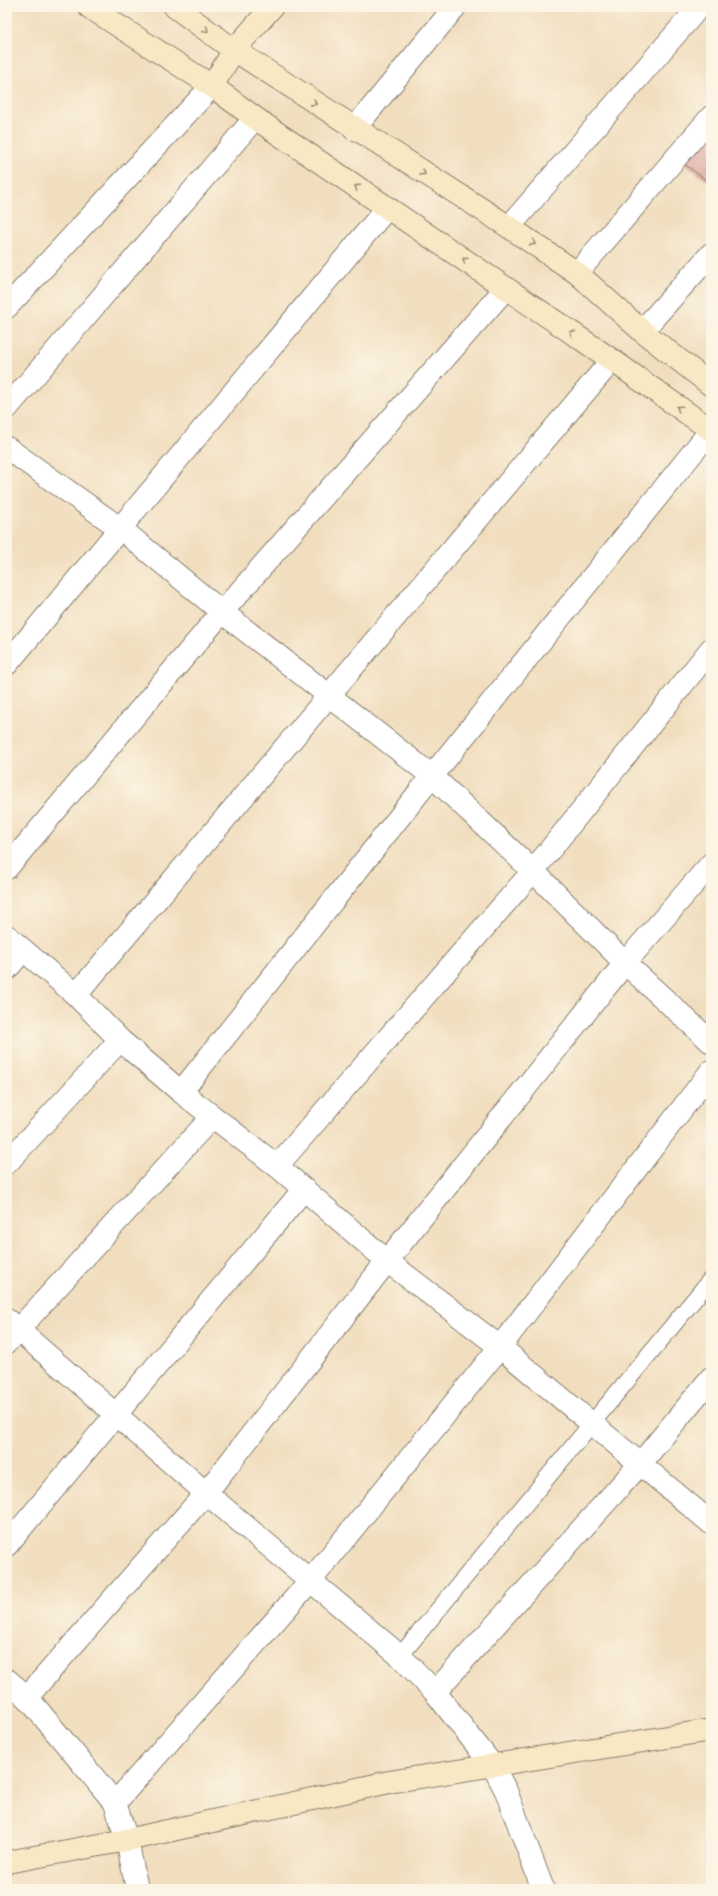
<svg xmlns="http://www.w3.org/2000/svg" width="718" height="1896" font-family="Mynerve,sans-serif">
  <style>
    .building { fill: #d79a96 }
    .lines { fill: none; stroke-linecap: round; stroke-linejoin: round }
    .lane-casing { stroke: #867d6e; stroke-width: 18 }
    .street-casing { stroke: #867d6e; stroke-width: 24 }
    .secondary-casing { stroke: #867d6e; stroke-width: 24 }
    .lane { stroke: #fff; stroke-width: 16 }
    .street { stroke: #fff; stroke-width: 22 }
    .secondary { stroke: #f8e8c3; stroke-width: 22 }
    .oneway { stroke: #958c78 }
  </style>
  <rect width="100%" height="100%" fill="#fcf5e5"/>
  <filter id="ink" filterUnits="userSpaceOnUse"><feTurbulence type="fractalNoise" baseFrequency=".025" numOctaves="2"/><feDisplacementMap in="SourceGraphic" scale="8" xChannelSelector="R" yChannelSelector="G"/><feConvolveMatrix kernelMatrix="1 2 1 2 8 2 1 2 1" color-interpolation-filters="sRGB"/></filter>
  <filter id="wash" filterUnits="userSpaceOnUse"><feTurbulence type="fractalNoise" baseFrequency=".012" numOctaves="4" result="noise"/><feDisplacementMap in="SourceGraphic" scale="16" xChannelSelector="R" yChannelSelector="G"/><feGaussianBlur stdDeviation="0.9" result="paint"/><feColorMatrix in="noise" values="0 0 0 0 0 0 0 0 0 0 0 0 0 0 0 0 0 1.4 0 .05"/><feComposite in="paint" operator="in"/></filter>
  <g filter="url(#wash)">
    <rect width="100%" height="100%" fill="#f1debf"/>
    <g id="blocks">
      <path class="building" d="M 711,129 L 711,184 L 679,160 Z"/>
    </g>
  </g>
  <g filter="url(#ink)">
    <use href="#blocks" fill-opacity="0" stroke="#867d6e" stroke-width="1"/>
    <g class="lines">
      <defs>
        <path id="lane" d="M 400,1656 L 711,1279"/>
        <g id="street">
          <path d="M 354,129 L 455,7"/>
          <path d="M 509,227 L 699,7"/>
          <path d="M 577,273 L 711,117"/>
          <path d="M 7,307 L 212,86"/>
          <path d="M 642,331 L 711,254"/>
          <path d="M 7,408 L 255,118"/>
          <path d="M 7,448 L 121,529 L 222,612 L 432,776 L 533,871 L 625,963 L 711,1042"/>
          <path d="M 7,664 L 387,208"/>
          <path d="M 7,868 L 222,612 L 506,288"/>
          <path d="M 7,936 L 76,995 L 120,1040 L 181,1092 L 277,1166 L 387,1261 L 500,1347 L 711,1523"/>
          <path d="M 7,969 L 23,950"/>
          <path d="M 76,995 L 612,360"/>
          <path d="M 181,1092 L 432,776 L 711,430"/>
          <path d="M 7,1163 L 120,1040"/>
          <path d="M 277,1166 L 533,871 L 711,649"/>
          <path d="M 7,1320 L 206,1493 L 400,1656 L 435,1692 L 493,1766 L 506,1791 L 543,1889"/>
          <path d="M 7,1342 L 212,1117"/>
          <path d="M 7,1545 L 304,1189"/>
          <path d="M 7,1680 L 27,1697 L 115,1803 L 127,1840 L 137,1889"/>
          <path d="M 435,1692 L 641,1463 L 711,1378"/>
          <path d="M 27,1697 L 206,1493 L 387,1261 L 625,963 L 711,864"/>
          <path d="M 115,1803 L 311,1580 L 500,1347 L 711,1071"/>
        </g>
        <g id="secondary">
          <path d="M 89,7 L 212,86 L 255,118 L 612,360 L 711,430"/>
          <path d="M 175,7 L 234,50 L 509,227 L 577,273 L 642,331 L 711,385"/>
          <path d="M 212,86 L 234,50 L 272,7"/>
          <path d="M 7,1862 L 127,1840 L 389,1782 L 711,1730"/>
        </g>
      </defs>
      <use href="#lane" class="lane-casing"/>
      <use href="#street" class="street-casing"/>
      <use href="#secondary" class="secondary-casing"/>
      <use href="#lane" class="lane"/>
      <use href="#street" class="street"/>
      <use href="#secondary" class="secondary"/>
    </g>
    <defs><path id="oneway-chevron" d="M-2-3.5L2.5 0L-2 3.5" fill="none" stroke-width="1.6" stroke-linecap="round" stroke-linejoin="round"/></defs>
    <g class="oneway">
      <use href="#oneway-chevron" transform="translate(206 30) rotate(36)"/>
      <use href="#oneway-chevron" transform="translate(314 103) rotate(33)"/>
      <use href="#oneway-chevron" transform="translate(423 173) rotate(32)"/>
      <use href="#oneway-chevron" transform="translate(357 187) rotate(-146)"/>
      <use href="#oneway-chevron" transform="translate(533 243) rotate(34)"/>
      <use href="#oneway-chevron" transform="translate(465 260) rotate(-146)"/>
      <use href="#oneway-chevron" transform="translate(572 333) rotate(-146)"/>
      <use href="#oneway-chevron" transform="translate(679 408) rotate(-145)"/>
    </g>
  </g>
  <rect width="718" height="1896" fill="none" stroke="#fcf5e5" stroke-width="24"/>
</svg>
